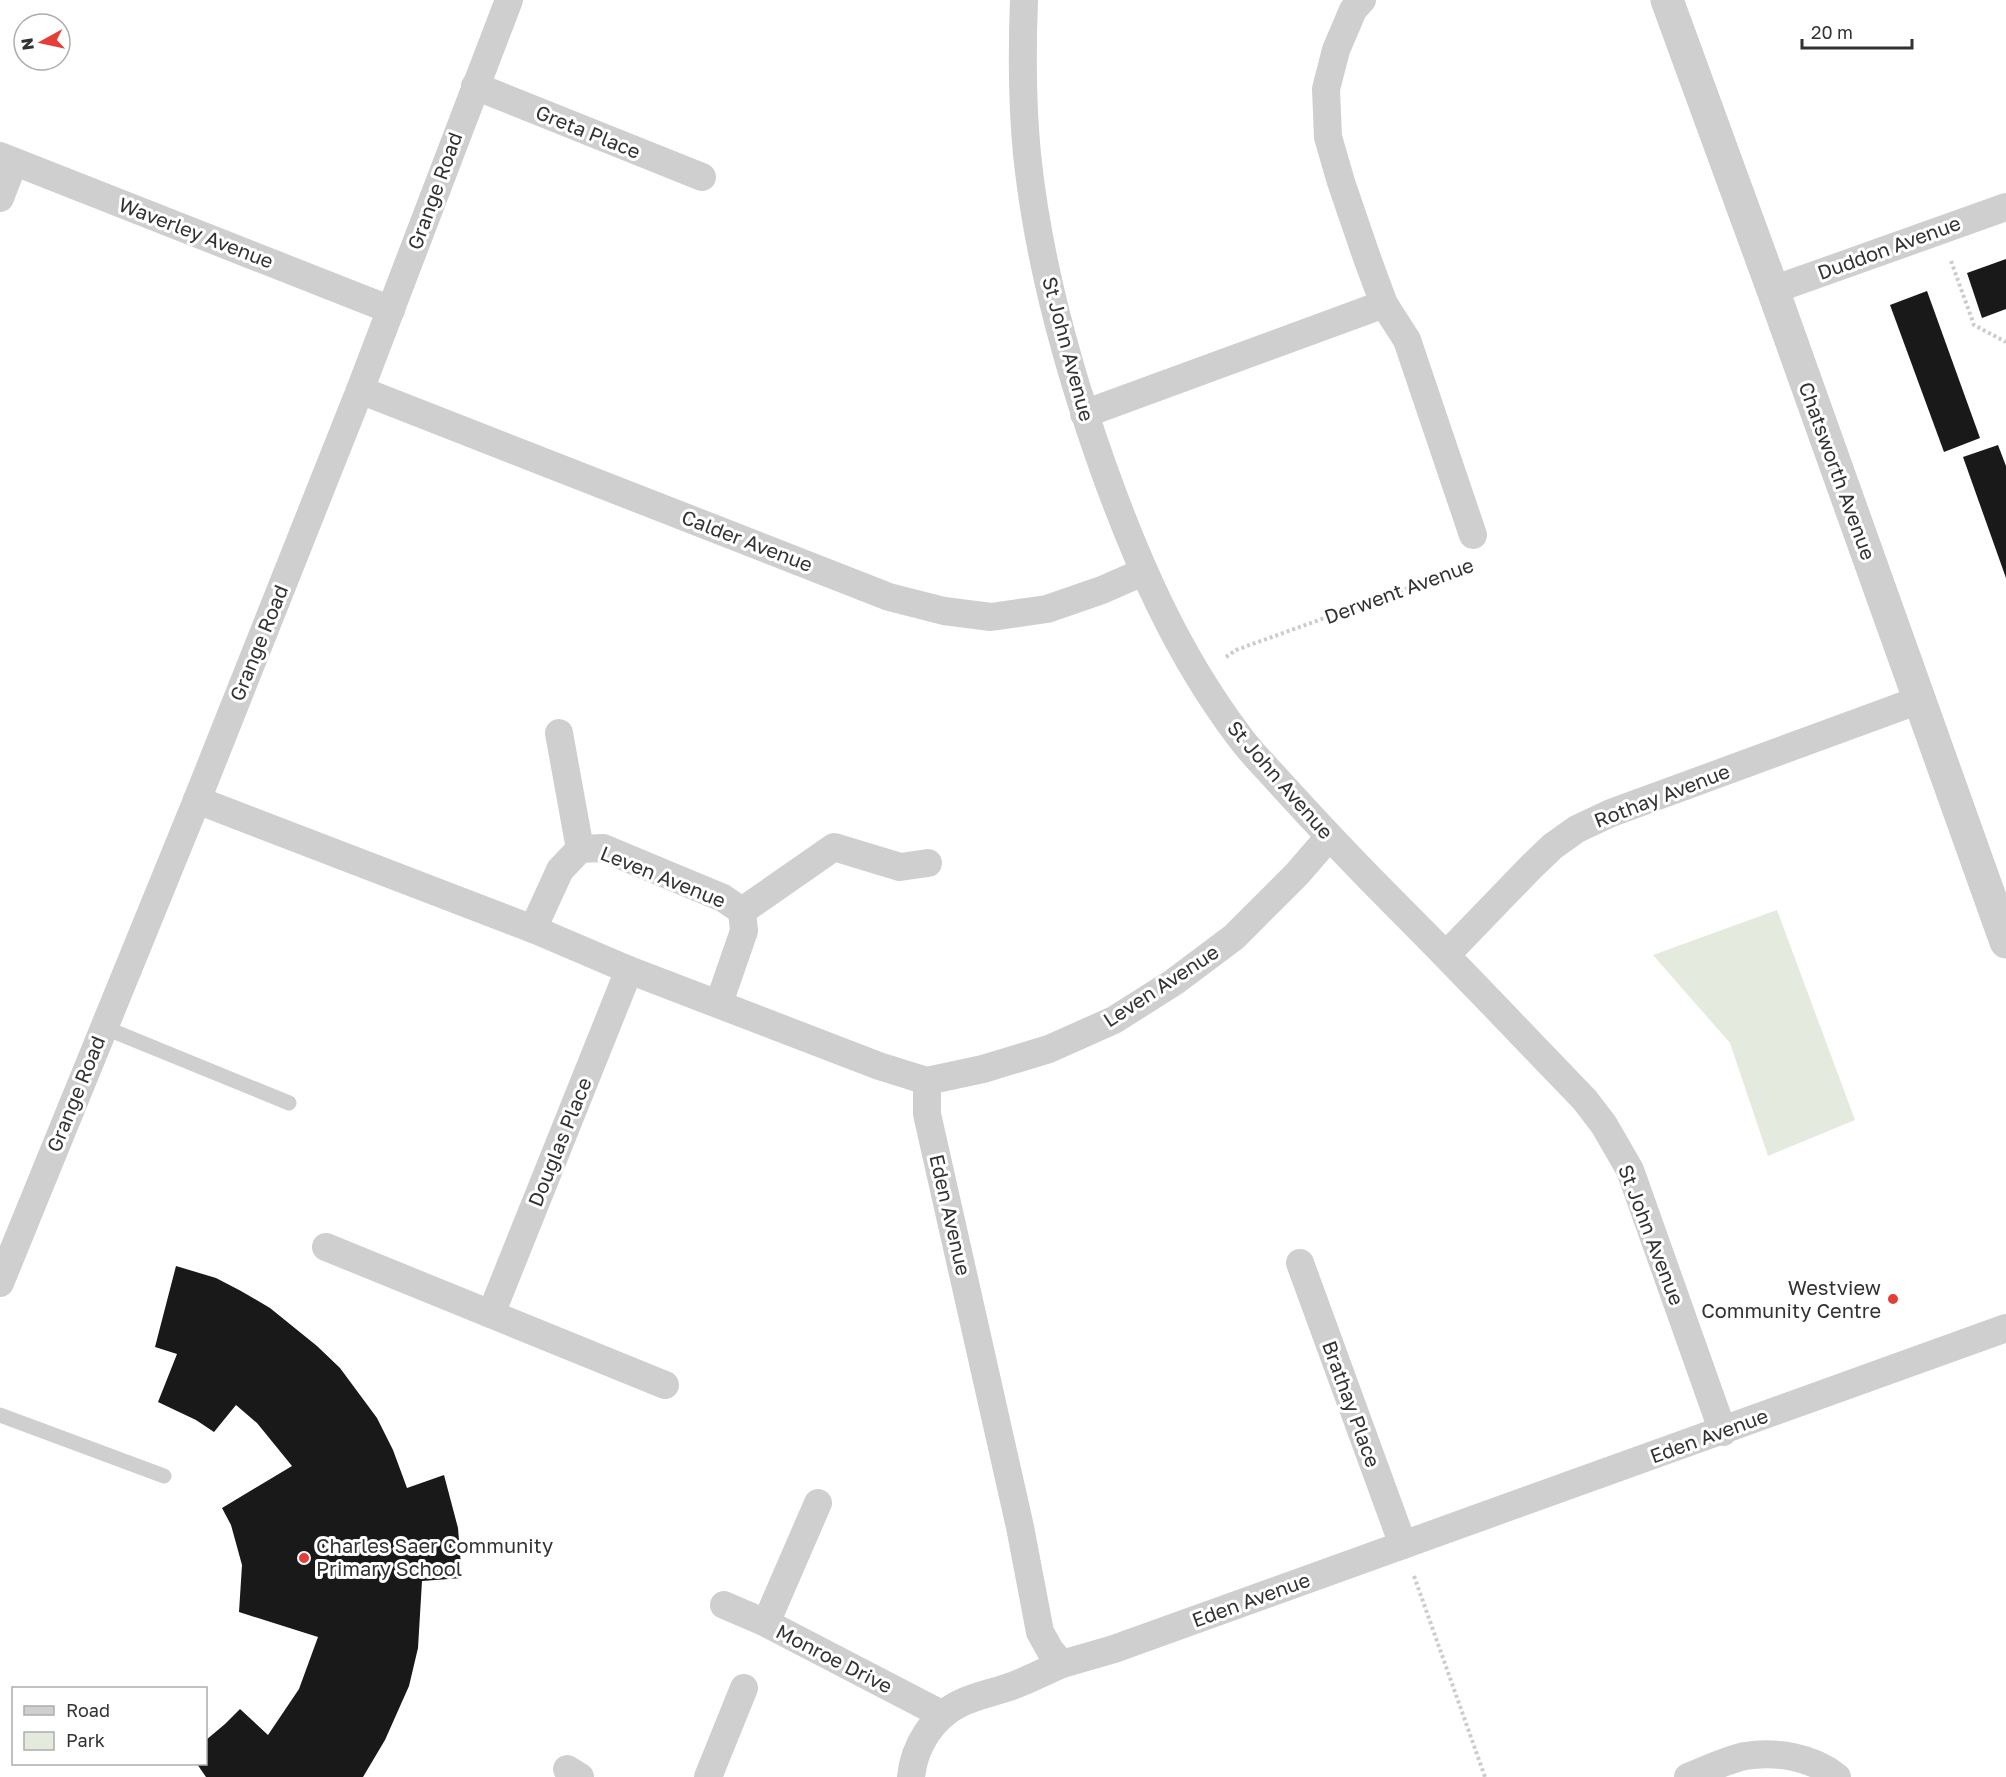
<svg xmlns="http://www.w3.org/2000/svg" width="2006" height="1777" font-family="'Golos Text',sans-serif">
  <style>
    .green { fill: #e4ebde }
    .building { fill: #191919 }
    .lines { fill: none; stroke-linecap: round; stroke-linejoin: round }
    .path { stroke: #ccc; stroke-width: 4; stroke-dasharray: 3 3; stroke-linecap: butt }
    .service { stroke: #cfcfcf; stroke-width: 15 }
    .minor { stroke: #cfcfcf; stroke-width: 28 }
    .tertiary { stroke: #cfcfcf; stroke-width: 33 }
    .poi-dot { fill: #e53d38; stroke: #fff; stroke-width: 2 }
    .labels { text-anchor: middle; stroke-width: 6; stroke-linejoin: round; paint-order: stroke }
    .street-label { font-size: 20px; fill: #323232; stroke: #fff }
    .poi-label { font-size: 20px; fill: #323232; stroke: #fff; text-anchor: end }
  </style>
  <rect width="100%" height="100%" fill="#fff"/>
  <path class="green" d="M 1777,910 L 1855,1120 L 1768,1156 L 1730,1043 L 1653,955 Z"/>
  <g class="building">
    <path d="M 2006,259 L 2006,309 L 1982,318 L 1967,273 Z"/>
    <path d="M 1927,291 L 1980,438 L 1944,452 L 1890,305 Z"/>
    <path d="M 1998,445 L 2006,466 L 2006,578 L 1963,457 Z"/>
    <path d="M 176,1266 L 216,1278 L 241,1291 L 270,1308 L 317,1346 L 340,1368 L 377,1418 L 393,1450 L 407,1488 L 444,1475 L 458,1528 L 462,1578 L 422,1581 L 418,1648 L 409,1686 L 385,1740 L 363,1777 L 206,1777 L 197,1764 L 206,1764 L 206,1740 L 225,1724 L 240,1709 L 268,1735 L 299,1689 L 318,1637 L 239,1612 L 242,1565 L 231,1525 L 222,1508 L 292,1466 L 257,1423 L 236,1405 L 214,1432 L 196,1420 L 158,1402 L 177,1354 L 155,1347 Z"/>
  </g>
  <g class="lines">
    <g class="path">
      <path d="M 1951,261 L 1974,325 L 2006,342"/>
      <path d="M 1226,657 L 1236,650 L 1463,568"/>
      <path d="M 1414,1576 L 1485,1777"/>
    </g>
    <g class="service">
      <path d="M 103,1027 L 289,1103"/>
      <path d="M 0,1415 L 164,1476"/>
    </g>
    <g class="minor">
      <path d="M 1024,0 C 1022,52 1022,103 1027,154 C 1038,261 1067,366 1103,467 C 1137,562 1177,654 1239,736 C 1251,753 1267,768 1281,784 C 1320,827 1360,869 1401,910 C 1463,972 1524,1037 1585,1100 L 1604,1125 L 1630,1170 L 1723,1432"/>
      <path d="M 1362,0 L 1353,10 L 1336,50 L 1326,89 L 1328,137 L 1341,182 L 1367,258 L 1384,304 L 1407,340 L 1473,535"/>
      <path d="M 475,86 L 702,177"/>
      <path d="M 0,156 L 391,310"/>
      <path d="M 0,198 L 14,162"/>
      <path d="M 1773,290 L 2006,207"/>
      <path d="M 360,390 L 889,597 L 944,611 L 991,617 L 1047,609 L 1102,590 L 1143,572"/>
      <path d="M 1084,414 L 1384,304"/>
      <path d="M 559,733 L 580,849"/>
      <path d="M 197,800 L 533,929 L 629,970 L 879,1066 L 927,1081 L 983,1069 L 1049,1049 L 1114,1020 L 1174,982 L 1234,937 L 1297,874 L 1329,837"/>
      <path d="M 742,911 L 834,847 L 900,867 L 928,863"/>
      <path d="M 533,929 L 560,870 L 580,849 L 603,848 L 723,898 L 742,911 L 744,931 L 719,1003"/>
      <path d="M 1446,955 L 1532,866 L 1553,846 L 1577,829 L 1611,813 L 1919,700"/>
      <path d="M 927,1081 L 927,1114 L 1020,1527 L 1040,1632 L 1050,1650 L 1062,1664 L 1114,1649 L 2006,1328"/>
      <path d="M 326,1247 L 665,1385"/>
      <path d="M 1300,1263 L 1403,1545"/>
      <path d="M 0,1283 L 197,800 L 360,390 L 509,0"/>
      <path d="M 491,1314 L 629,970"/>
      <path d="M 724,1605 L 766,1623 L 943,1715"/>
      <path d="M 766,1623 L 818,1503"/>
      <path d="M 567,1769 L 580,1777"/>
      <path d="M 708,1777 L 744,1688"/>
      <path d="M 911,1777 C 914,1746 933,1716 961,1703 C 976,1696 991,1693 1006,1688 C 1025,1682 1043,1672 1062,1664"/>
      <path d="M 1688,1777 C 1706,1770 1726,1760 1745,1756 C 1776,1751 1813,1757 1837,1777"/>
    </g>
    <path class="tertiary" d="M 1667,0 L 1773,290 L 2006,942"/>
  </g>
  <g class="poi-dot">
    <circle cx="1893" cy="1299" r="6"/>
    <circle cx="304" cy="1558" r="6"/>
  </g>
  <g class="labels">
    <g class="street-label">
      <text transform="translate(588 132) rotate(22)" y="7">Greta Place</text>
      <text transform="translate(435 191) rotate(-70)" y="7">Grange Road</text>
      <text transform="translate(196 233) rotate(21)" y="7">Waverley Avenue</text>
      <text transform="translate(1889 248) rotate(-20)" y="7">Duddon Avenue</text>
      <text transform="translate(1068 349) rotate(75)" y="7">St John Avenue</text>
      <text transform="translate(1837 471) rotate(70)" y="7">Chatsworth Avenue</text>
      <text transform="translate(747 541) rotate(21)" y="7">Calder Avenue</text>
      <text transform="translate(1399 591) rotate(-20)" y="7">Derwent Avenue</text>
      <text transform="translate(259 643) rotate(-68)" y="7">Grange Road</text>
      <text transform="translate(1280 780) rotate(49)" y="7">St John Avenue</text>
      <text transform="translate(1662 796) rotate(-21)" y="7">Rothay Avenue</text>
      <text transform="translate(663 877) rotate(22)" y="7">Leven Avenue</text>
      <text transform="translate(1161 986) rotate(-33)" y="7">Leven Avenue</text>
      <text transform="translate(76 1094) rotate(-68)" y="7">Grange Road</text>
      <text transform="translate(560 1142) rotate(-68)" y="7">Douglas Place</text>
      <text transform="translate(950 1215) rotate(77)" y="7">Eden Avenue</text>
      <text transform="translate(1651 1235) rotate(69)" y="7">St John Avenue</text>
      <text transform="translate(1351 1404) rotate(70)" y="7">Brathay Place</text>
      <text transform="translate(1709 1436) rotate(-20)" y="7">Eden Avenue</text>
      <text transform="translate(1251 1600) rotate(-20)" y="7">Eden Avenue</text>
      <text transform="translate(834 1659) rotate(27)" y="7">Monroe Drive</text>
    </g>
    <g class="poi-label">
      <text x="1881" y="1295">Westview<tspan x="1881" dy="23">Community Centre</tspan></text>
      <text x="316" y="1553" text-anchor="start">Charles Saer Community<tspan x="316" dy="23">Primary School</tspan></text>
    </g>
  </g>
  <rect x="12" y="1687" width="195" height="78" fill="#ffffff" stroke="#adadad" stroke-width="1.5"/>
  <rect x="24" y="1706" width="30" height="9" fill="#cfcfcf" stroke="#adadad" stroke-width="1.5"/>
  <text x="66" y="1717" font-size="18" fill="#323232">Road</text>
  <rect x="24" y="1732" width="30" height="18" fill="#e4ebde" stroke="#adadad" stroke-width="1.5"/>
  <text x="66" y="1747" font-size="18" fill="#323232">Park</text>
  <g transform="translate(42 42) rotate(262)"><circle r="28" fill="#ffffff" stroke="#adadad" stroke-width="1.5"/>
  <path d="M0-4.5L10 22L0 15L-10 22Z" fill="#e53d38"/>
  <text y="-9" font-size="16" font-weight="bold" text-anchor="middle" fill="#323232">N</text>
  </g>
  <path d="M1802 39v9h110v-9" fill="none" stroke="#323232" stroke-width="3"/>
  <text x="1811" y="39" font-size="18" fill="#323232" stroke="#ffffff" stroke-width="4.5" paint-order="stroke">20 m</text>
</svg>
